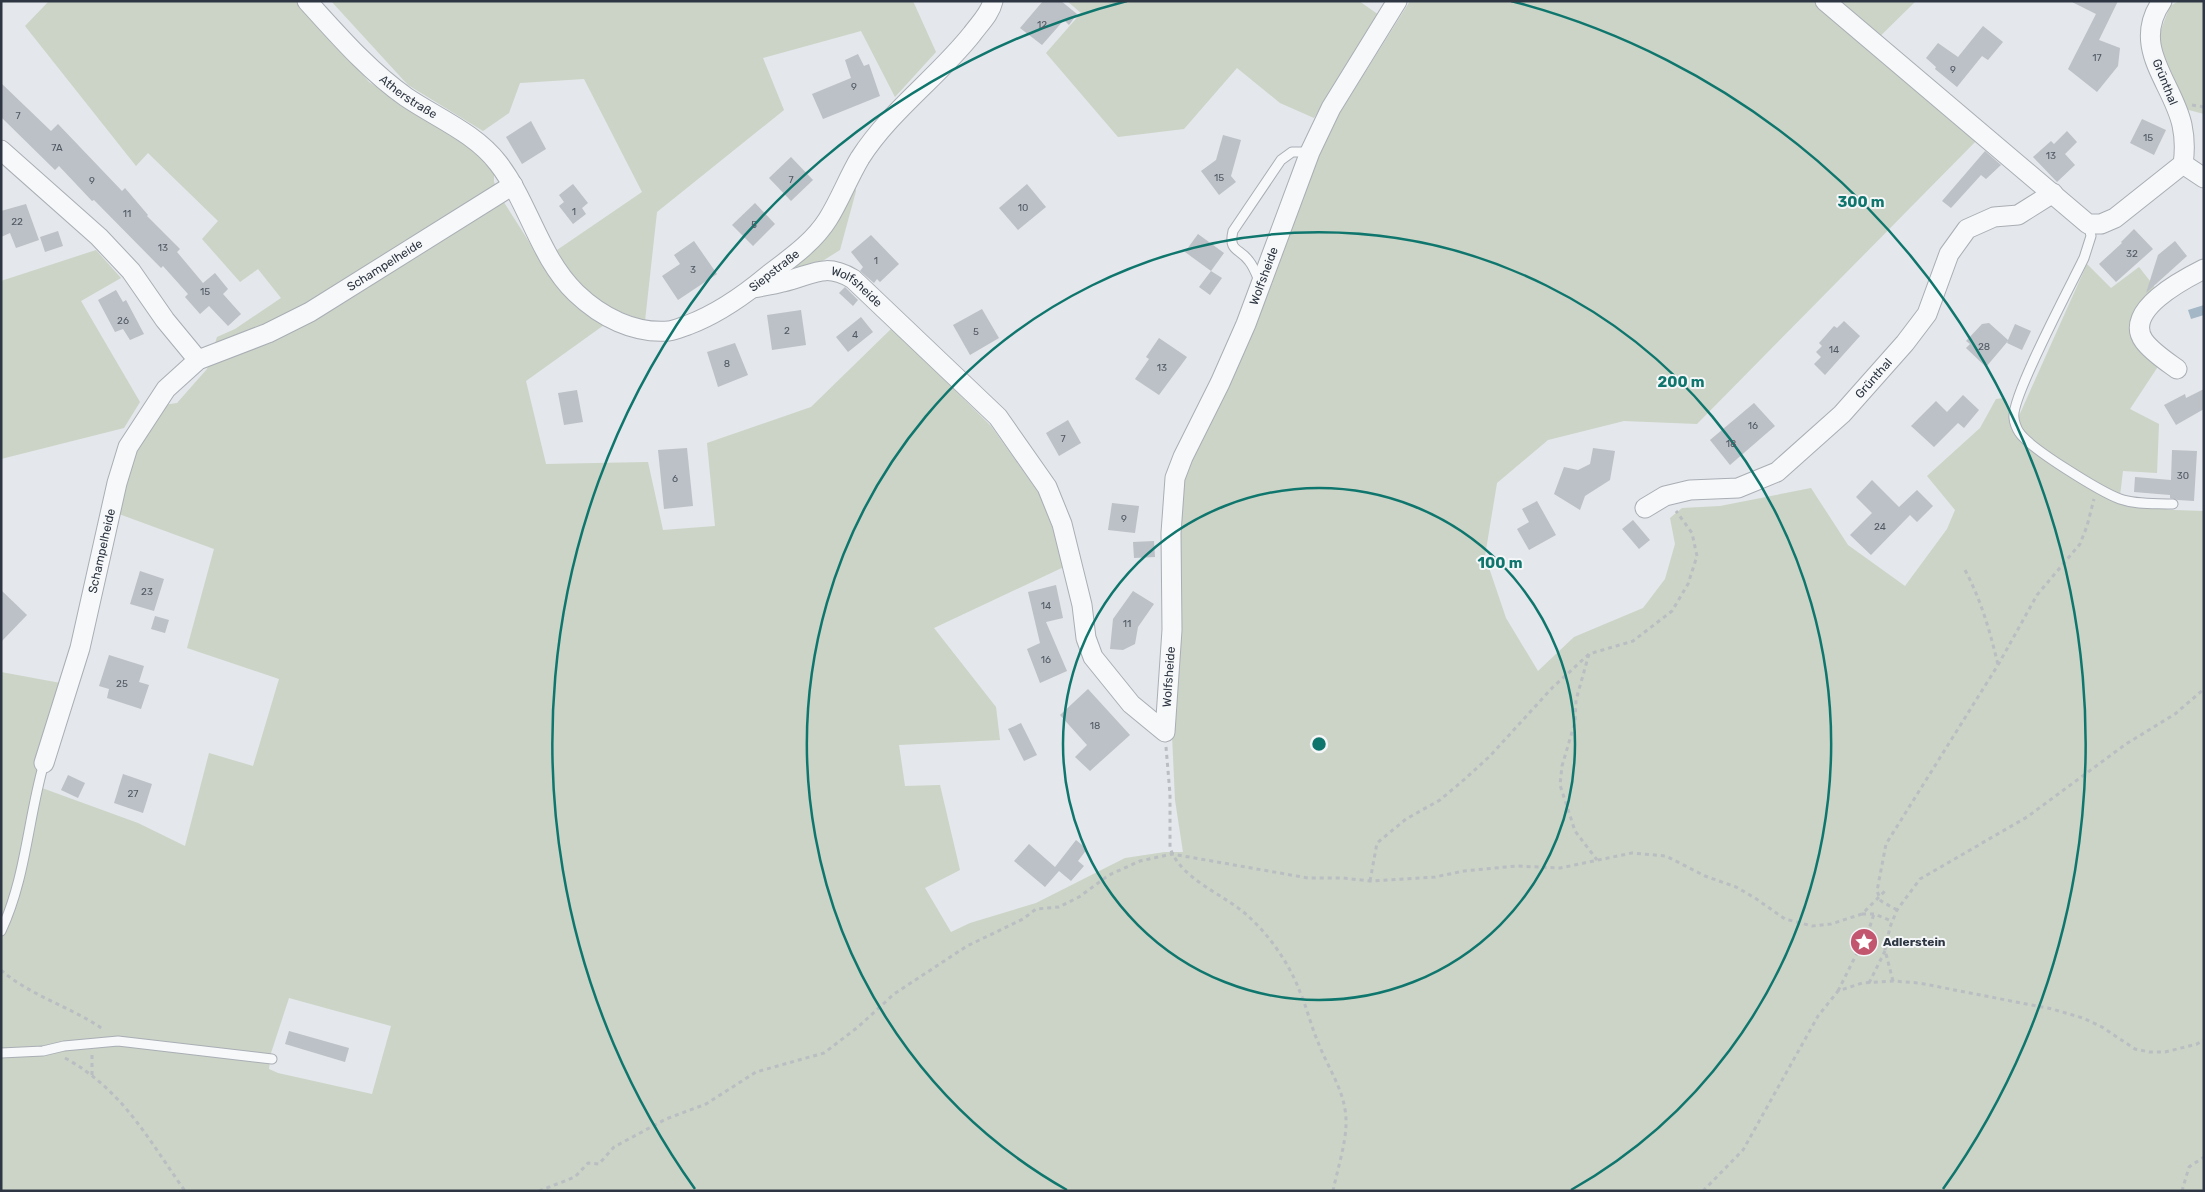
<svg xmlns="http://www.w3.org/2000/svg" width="2205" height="1192" font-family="Rubik,sans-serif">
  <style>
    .green { fill: #cbd4c6; fill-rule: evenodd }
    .water { fill: #a3b7c7 }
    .building { fill: #bcc1c7 }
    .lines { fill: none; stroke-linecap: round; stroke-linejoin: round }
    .lane-casing { stroke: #a9aeb5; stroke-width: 11 }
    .street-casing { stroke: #a9aeb5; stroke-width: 21 }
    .path { stroke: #babec2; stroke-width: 3; stroke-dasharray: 4 4; stroke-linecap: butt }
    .lane { stroke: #f7f8f9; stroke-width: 9 }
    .street { stroke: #f7f8f9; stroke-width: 19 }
    .ring { fill: none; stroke: #0f766e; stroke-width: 2.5 }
    .labels { text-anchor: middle; stroke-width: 4; stroke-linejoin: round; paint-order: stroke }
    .number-label { font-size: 10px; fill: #515963 }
    .street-label { font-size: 12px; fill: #2d3642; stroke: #f4f6f8 }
    .poi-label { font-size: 12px; font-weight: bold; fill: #2d3642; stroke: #f4f6f8; text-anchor: start }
    .centre { fill: #0f766e; stroke: #f4f6f8; stroke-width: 2.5 }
    .ring-label { font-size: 15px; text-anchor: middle; font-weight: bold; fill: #0f766e; stroke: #f4f6f8; stroke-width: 4; stroke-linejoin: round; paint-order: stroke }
  </style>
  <rect width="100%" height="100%" fill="#e4e7eb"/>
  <g class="green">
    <path d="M 49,1 L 299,1 L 369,82 L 462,142 L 486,160 L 494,172 L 494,182 L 505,204 L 540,259 L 604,325 L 526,381 L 546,464 L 648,462 L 663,530 L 715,526 L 707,443 L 811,407 L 892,328 L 991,426 L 1041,496 L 1066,566 L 934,628 L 996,707 L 1000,740 L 899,745 L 905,786 L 940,785 L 960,870 L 925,888 L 951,932 L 970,923 L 1036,903 L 1125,858 L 1165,852 L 1183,852 L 1175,800 L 1172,734 L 1181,482 L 1318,159 L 1339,114 L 1410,1 L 1916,1 L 1868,48 L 1979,138 L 1697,424 L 1624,421 L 1548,440 L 1497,483 L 1485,556 L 1506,618 L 1538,671 L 1574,637 L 1643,608 L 1665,579 L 1675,544 L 1670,518 L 1682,508 L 1720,506 L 1811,488 L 1848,545 L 1905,586 L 1947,529 L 1955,510 L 1927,476 L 1980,428 L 1996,399 L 2004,398 L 2014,427 L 2087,264 L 2111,288 L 2139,267 L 2157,290 L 2131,324 L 2133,340 L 2159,365 L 2130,409 L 2159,424 L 2157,473 L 2123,471 L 2119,504 L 2174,510 L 2204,511 L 2204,1191 L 1,1191 L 1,672 L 66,684 L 42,788 L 138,823 L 185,846 L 209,753 L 253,766 L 279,679 L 187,648 L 214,549 L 119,514 L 127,465 L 163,405 L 177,403 L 207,369 L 217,337 L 235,329 L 281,298 L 258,269 L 240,282 L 202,239 L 218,221 L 148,153 L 136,166 L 25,26 ZM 289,998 L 391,1026 L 372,1094 L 278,1073 L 269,1069 L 271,1053 Z"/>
    <path d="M 331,1 L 913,1 L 936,52 L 895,97 L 861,31 L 763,58 L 784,110 L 657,212 L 645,321 L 605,306 L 576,285 L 557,250 L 642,192 L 584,79 L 520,83 L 509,113 L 483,131 L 408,85 Z"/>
    <path d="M 1067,1 L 1359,1 L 1379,15 L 1314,118 L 1280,103 L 1237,68 L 1184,129 L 1118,137 L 1046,53 L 1081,13 Z"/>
    <path d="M 2179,1 L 2204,1 L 2204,114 L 2185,109 L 2164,61 L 2159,35 L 2170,6 Z"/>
    <path d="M 855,184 L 856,191 L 840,250 L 816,265 L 784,273 Z"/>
    <path d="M 96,250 L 121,278 L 81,301 L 140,402 L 124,428 L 1,459 L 1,281 Z"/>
  </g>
  <path class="water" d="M 2204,305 L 2204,315 L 2191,319 L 2188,310 Z"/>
  <g class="building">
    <path d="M 1043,1 L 1061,1 L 1077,14 L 1069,25 L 1064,20 L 1042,45 L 1020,28 Z"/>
    <path d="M 2070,1 L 2118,1 L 2099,40 L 2120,48 L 2118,66 L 2097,92 L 2068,69 L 2096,14 Z"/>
    <path d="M 1983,26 L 2003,42 L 1988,60 L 1982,56 L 1957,87 L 1935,69 L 1936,67 L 1926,58 L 1938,43 L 1958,57 Z"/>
    <path d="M 858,54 L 864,66 L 869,64 L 880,96 L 823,119 L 812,94 L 851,78 L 845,60 Z"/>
    <path d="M 1,83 L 51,131 L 58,124 L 122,191 L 125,188 L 148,215 L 147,216 L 180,249 L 177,252 L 203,283 L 215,273 L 228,289 L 223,294 L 241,314 L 228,326 L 209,306 L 200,314 L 185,297 L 188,294 L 163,266 L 161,268 L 94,200 L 92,201 L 59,166 L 55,170 L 1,117 Z"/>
    <path d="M 2142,119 L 2166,130 L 2154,155 L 2130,143 Z"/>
    <path d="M 531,121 L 546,149 L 522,164 L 506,137 Z"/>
    <path d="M 2067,131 L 2077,142 L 2065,154 L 2075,165 L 2057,182 L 2033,157 L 2051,141 L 2054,144 Z"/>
    <path d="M 1223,135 L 1241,140 L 1231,176 L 1236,182 L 1219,195 L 1201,171 L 1216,160 Z"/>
    <path d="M 1985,151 L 2001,165 L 1986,179 L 1981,175 L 1951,208 L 1942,201 Z"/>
    <path d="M 791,157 L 813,180 L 791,201 L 769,178 Z"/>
    <path d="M 573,184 L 588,203 L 582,208 L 586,214 L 573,224 L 559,206 L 564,202 L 559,195 Z"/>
    <path d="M 1027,184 L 1046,207 L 1018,230 L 999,208 Z"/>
    <path d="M 755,203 L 775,224 L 753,246 L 732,225 Z"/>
    <path d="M 26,204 L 39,240 L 16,248 L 10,233 L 1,237 L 1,211 Z"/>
    <path d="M 2134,229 L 2153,249 L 2116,282 L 2099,264 L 2122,243 L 2121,242 Z"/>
    <path d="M 58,231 L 63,246 L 45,252 L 40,237 Z"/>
    <path d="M 1198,234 L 1224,253 L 1211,271 L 1185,252 Z"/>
    <path d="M 871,235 L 899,264 L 880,282 L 877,279 L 874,283 L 860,271 L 863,267 L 851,252 Z"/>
    <path d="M 694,241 L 717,274 L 678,300 L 662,276 L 680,264 L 674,255 Z"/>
    <path d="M 2175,241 L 2187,256 L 2146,293 L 2158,255 Z"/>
    <path d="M 1211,271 L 1222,278 L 1210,295 L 1199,287 Z"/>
    <path d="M 845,287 L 858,300 L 853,306 L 839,293 Z"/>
    <path d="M 116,290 L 123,302 L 126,300 L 144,334 L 130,340 L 123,329 L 115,332 L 98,300 Z"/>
    <path d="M 982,309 L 999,338 L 970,355 L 953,325 Z"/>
    <path d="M 801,310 L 806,345 L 772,350 L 767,315 Z"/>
    <path d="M 861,317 L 873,332 L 848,352 L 836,337 Z"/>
    <path d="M 1844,321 L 1860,336 L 1825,375 L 1814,364 L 1821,357 L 1816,352 L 1822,346 L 1819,343 L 1834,326 L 1837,328 Z"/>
    <path d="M 1989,323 L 2008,340 L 2015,324 L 2031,331 L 2022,350 L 2007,343 L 2008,341 L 1986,367 L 1966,348 L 1970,344 L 1966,341 L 1982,324 Z"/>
    <path d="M 1159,338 L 1187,357 L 1159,395 L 1135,379 L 1149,359 L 1146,357 Z"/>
    <path d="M 735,343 L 748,375 L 718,387 L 707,352 Z"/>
    <path d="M 2204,389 L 2204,409 L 2176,425 L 2164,405 L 2185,394 L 2186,398 Z"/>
    <path d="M 577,390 L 583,422 L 564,425 L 558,393 Z"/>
    <path d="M 1963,395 L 1979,410 L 1964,428 L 1958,423 L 1934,447 L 1911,426 L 1936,401 L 1947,412 Z"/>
    <path d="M 1754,403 L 1775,426 L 1730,465 L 1710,440 Z"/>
    <path d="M 1068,420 L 1081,443 L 1059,456 L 1046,433 Z"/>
    <path d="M 687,448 L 693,506 L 664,509 L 658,450 Z"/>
    <path d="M 1593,448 L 1615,451 L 1610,480 L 1585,496 L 1580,510 L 1554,494 L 1564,467 L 1578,470 L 1590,464 Z"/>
    <path d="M 2172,450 L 2197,451 L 2194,501 L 2178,500 L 2170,498 L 2170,495 L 2134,492 L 2135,477 L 2171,480 Z"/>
    <path d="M 1872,480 L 1899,507 L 1917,490 L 1933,506 L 1917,522 L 1910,515 L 1871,555 L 1850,535 L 1872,513 L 1856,497 Z"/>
    <path d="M 1537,501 L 1556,535 L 1529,550 L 1517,529 L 1529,522 L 1522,509 Z"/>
    <path d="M 1112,503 L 1139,506 L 1135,533 L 1108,530 Z"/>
    <path d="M 1633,520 L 1650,540 L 1639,549 L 1622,529 Z"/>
    <path d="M 1154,541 L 1155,557 L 1134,558 L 1133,542 Z"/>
    <path d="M 140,571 L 164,579 L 154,611 L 130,604 Z"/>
    <path d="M 1056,585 L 1063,618 L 1046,622 L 1067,671 L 1040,683 L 1027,649 L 1040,643 L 1028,592 Z"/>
    <path d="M 1,590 L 27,615 L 1,642 Z"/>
    <path d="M 1133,591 L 1154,604 L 1138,627 L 1135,644 L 1123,650 L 1110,649 L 1113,619 Z"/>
    <path d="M 155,616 L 169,620 L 165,633 L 151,629 Z"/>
    <path d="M 109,655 L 144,666 L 139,682 L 149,685 L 141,709 L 107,698 L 109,689 L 99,686 Z"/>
    <path d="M 1088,689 L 1130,735 L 1090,771 L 1075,757 L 1087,745 L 1060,715 Z"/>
    <path d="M 1021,723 L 1037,755 L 1024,761 L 1008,729 Z"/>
    <path d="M 123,774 L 152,784 L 143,813 L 114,803 Z"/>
    <path d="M 68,775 L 85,783 L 78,798 L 61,790 Z"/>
    <path d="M 1076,840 L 1087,849 L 1078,861 L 1084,866 L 1071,881 L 1059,871 L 1045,887 L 1014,861 L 1029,844 L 1055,867 Z"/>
    <path d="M 289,1031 L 349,1048 L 345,1062 L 285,1044 Z"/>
  </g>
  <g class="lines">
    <defs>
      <g id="lane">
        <path d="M 2088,224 L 2091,236 L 2084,258 C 2072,283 2010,399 2014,418 C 2014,422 2017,429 2019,432 C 2029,448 2101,492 2120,499 C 2137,505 2156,503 2173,504"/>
        <path d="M 1260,283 C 1257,276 1254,267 1249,261 C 1240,248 1228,252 1233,231 L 1281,160 L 1292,152 L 1310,152"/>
        <path d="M 1,931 C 26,878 28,818 44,763"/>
        <path d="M 1,1053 L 43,1051 L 64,1046 L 118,1041 L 272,1059"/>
      </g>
      <g id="street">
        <path id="s1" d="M 307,1 C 338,35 369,71 406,97 C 437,118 475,133 498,163 C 529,203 539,257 576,293 C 601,317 634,334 669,331 C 675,330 682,327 688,325 C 717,314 743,296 767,276 C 789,259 813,243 828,219 C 840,200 848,178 860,158 C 890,111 938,77 972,34 C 980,23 990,14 993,1"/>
        <path d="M 1825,1 L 2088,224 L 2101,224 L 2115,218 L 2183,164 C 2185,151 2185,139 2182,125 C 2173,83 2130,47 2162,1"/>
        <path d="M 1,150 L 99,237 L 131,271 L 165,320 L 198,360"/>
        <path d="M 2183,164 L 2204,178"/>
        <path id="s2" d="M 753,288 C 763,286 773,285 783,282 C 813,275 824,262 853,279 L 998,417 L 1047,487 L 1062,524 L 1082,605 L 1086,638 L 1093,657 L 1131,704 L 1165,732 L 1172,630 L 1171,533 L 1175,478 L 1183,457 L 1220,383 L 1246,324 L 1310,152 L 1331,108 L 1397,1"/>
        <path d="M 2177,369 C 2166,361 2152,352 2144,341 C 2122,311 2184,279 2204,269"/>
        <path id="s3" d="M 1645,508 L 1665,496 L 1690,490 L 1738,488 L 1777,472 L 1842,414 L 1905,343 L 1927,314 L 1949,254 L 1967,229 L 1994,217 L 2018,215 L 2053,193"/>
        <path id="s4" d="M 44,763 L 80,648 L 117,483 L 128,447 L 166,389 L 198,360 L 268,333 L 310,312 L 513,185"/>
      </g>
    </defs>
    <use href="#lane" class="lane-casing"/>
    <use href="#street" class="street-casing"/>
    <g class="path">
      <path d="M 2192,105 L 2204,107"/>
      <path d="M 1965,570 C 1981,600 1990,631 1998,665"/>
      <path d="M 1589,654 L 1576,700 L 1575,722 L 1562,766 L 1560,785 L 1575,831 L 1597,860"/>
      <path d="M 1166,747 L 1170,794 L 1170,848 C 1182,881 1225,894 1249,917 C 1270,936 1290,965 1300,992 C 1307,1008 1311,1026 1318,1042 C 1328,1069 1347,1093 1346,1124 C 1346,1143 1337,1171 1333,1191"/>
      <path d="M 1370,881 L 1377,843 L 1406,819 L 1440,800 L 1466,778 L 1490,756 L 1552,688 L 1589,654 L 1633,641 L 1672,611 L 1688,584 L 1697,556 L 1692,533 L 1676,511"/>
      <path d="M 1897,910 L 1881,901 L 1877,891 L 1886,844 L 1998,665 L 2037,595 L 2080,544 L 2087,526 L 2094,499"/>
      <path d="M 1862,914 L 1874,914 L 1892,921"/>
      <path d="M 1,970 C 30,996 72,1007 104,1030"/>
      <path d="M 1893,981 L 1885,950 L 1890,927 L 1897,910 L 1920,879 L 2027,817 L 2126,744 L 2175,714 L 2204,689"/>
      <path d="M 1869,983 L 1885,951"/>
      <path d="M 1838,991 L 1869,929 L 1874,914"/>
      <path d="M 65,1058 C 123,1090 148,1139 185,1191"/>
      <path d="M 92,1075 L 92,1054"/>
      <path d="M 539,1191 L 575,1177 L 588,1163 L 599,1164 L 614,1147 L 666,1119 L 706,1104 L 756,1072 L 824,1053 L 858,1027 L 894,994 L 967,946 L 1023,919 L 1036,909 L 1059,907 L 1079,897 L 1109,875 L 1140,861 L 1172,854 L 1308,878 L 1343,878 L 1370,881 L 1435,877 L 1464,871 L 1516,866 L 1560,868 L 1632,853 L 1666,856 L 1705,876 L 1736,887 L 1755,898 L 1785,919 L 1812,926 L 1831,924 L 1862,914 L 1886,890"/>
      <path d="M 1703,1191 L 1743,1150 L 1818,1016 L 1838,991 L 1862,983 L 1893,981 L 1919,983 L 2052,1009 L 2083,1018 L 2102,1027 L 2135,1049 L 2149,1052 L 2165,1052 L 2197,1044 L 2204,1040"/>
      <path d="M 2182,1191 L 2189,1167 L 2204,1157"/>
    </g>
    <use href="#lane" class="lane"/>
    <use href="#street" class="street"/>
  </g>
  <g class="ring">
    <circle cx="1319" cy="744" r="256"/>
    <path d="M1067 1190A512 512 0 1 1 1571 1190"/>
    <path d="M695 1189A767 767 0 0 1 1127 1M1511 1A767 767 0 0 1 1943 1189"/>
  </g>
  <defs>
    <symbol id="sight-disc" viewBox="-11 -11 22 22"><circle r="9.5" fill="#c3566f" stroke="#f4f6f8"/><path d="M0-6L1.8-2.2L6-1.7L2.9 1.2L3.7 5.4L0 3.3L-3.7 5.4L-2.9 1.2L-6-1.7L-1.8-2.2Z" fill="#fff"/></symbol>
  </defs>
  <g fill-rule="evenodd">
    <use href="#sight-disc" x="1848" y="926" width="32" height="32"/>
  </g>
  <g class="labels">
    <g class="number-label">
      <text x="1042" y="28">12</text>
      <text x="2097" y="61">17</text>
      <text x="1953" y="73">9</text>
      <text x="854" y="90">9</text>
      <text x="18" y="119">7</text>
      <text x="2148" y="141">15</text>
      <text x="57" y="151">7A</text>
      <text x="2051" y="159">13</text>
      <text x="1219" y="181">15</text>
      <text x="791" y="183">7</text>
      <text x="92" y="184">9</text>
      <text x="1023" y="211">10</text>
      <text x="574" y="215">1</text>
      <text x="127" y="217">11</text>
      <text x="17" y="225">22</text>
      <text x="754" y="228">5</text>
      <text x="163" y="251">13</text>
      <text x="2132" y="257">32</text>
      <text x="876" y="264">1</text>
      <text x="693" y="273">3</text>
      <text x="205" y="295">15</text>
      <text x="123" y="324">26</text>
      <text x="787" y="334">2</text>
      <text x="976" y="335">5</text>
      <text x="855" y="338">4</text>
      <text x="1984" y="350">28</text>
      <text x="1834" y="353">14</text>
      <text x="727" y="367">8</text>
      <text x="1162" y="371">13</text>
      <text x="1753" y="429">16</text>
      <text x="1063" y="442">7</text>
      <text x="1731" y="447">18</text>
      <text x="2183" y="479">30</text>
      <text x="675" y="482">6</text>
      <text x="1124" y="522">9</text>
      <text x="1880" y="530">24</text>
      <text x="147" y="595">23</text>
      <text x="1046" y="609">14</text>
      <text x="1127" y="627">11</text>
      <text x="1046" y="663">16</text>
      <text x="122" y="687">25</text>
      <text x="1095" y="729">18</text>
      <text x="133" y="797">27</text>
    </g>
    <g class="street-label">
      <text transform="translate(2165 82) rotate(68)" y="4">Grünthal</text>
      <text dy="4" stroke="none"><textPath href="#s1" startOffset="140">Atherstraße</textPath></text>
      <text dy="4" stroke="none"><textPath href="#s4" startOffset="650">Schampelheide</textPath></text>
      <text dy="4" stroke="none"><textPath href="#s1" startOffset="630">Siepstraße</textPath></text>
      <text dy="4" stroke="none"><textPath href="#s2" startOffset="1146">Wolfsheide</textPath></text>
      <text dy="4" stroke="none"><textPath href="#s2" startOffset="111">Wolfsheide</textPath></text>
      <text dy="4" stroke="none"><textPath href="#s3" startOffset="274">Grünthal</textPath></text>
      <text dy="4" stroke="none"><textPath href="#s4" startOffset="220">Schampelheide</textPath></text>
      <text dy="4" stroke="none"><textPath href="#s2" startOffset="726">Wolfsheide</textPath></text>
    </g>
    <g class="poi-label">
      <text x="1883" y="946">Adlerstein</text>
    </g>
  </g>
  <circle cx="1319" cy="744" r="8" class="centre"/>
  <g class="ring-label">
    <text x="1861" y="207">300 m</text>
    <text x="1681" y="387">200 m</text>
    <text x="1500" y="568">100 m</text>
  </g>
  <rect width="2205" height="1192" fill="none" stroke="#2d3642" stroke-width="5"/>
</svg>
